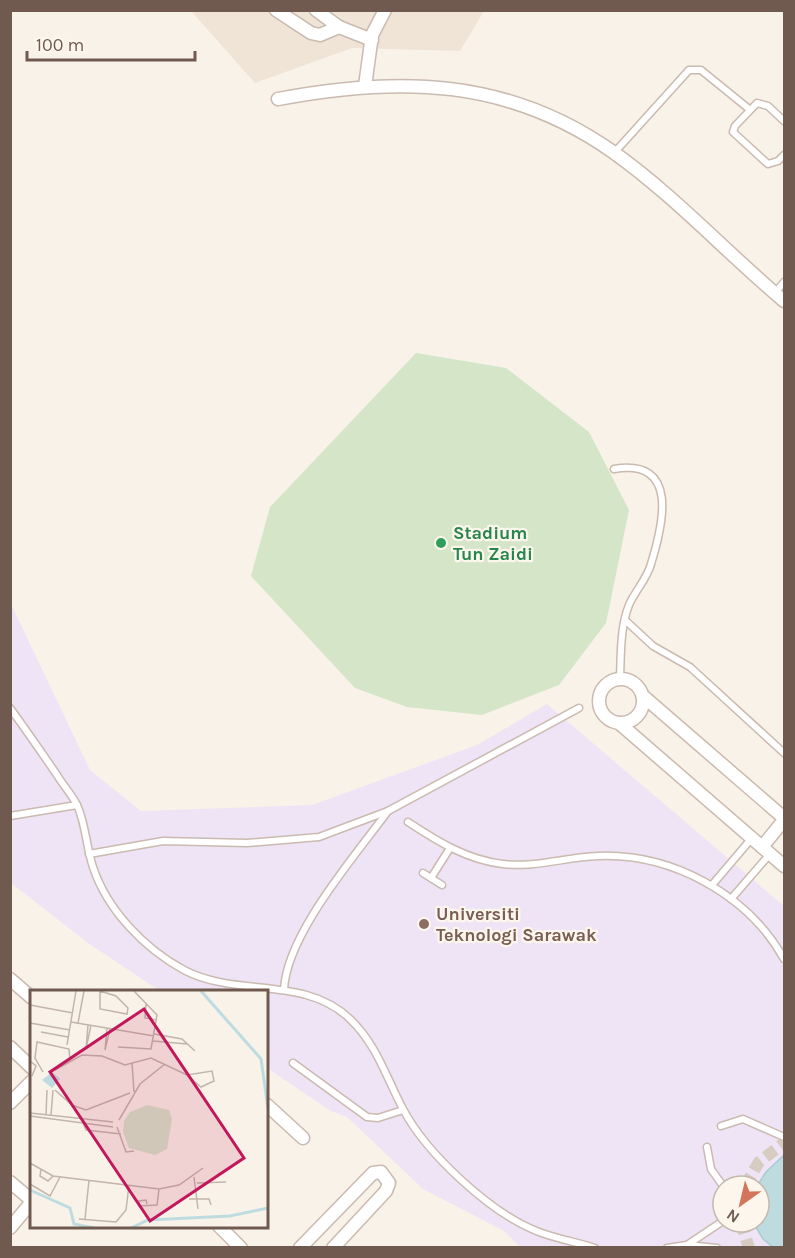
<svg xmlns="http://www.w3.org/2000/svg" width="795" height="1258" font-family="Karla,sans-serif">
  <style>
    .residential { fill: #f0e4d7 }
    .education { fill: #efe4f6; fill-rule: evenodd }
    .green { fill: #d4e5c8 }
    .water { fill: #bedce0; stroke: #a6cbd1; stroke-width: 1.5 }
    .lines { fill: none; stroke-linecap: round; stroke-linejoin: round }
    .minor-tunnel { stroke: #d7ccc2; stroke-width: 12; stroke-dasharray: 12 6; stroke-linecap: butt }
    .service-casing { stroke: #cabaaf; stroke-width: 9 }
    .minor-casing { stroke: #cabaaf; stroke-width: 15 }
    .service { stroke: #fff; stroke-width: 6 }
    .minor { stroke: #fff; stroke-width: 12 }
    .leisure-dot { fill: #2e9e5b; stroke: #fdf6ed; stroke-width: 2 }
    .education-dot { fill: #8d6e63; stroke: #fdf6ed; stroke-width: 2 }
    .labels { text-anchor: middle; stroke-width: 4.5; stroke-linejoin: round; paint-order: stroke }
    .leisure-label { font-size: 18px; font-weight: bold; fill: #27864d; stroke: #fdf6ed; text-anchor: start }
    .education-label { font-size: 18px; font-weight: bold; fill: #785e54; stroke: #fdf6ed; text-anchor: start }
    .inset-river { fill: none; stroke: #bedce0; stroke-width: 3 }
    .inset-road { fill: none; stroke: #c2b5ab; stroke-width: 1.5 }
    .view { fill: #c2185b; fill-opacity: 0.15; stroke: #c2185b; stroke-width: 3 }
    .inset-edge { fill: none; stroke: #705a4f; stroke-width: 3 }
  </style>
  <rect width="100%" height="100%" fill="#f9f2e8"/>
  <path class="residential" d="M 191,11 L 484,11 L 460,51 L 352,48 L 255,83 Z"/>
  <path class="education" d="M 10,602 L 90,770 L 141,811 L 312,805 L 477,745 L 547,704 L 784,906 L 784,1247 L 520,1247 L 504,1231 L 423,1189 L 347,1117 L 331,1111 L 267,1068 L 267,991 L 160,991 L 88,943 L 11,883 ZM 723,1186 L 759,1186 L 759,1222 L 723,1222 Z"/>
  <path class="green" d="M 416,353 L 506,368 L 589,432 L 629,510 L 606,623 L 559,685 L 482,715 L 407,707 L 355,688 L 251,576 L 270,507 Z"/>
  <path class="water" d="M 784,1155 L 784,1247 L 773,1247 L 763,1239 L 753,1222 L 759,1222 L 759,1186 L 757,1186 L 766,1172 Z"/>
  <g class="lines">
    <g class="minor-tunnel">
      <path d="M 745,1186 L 759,1162 L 784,1143"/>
      <path d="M 741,1222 L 749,1248"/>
    </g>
    <defs>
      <g id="service">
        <path d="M 784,121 L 768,106 L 757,103 L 735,126 L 733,132 L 768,164 L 778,161 L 784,155"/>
        <path d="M 614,153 L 689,70 L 701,70 L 749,109"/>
        <path d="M 775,293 L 784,282"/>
        <path d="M 614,469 C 680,458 663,525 651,564 C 647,579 635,591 629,605 C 620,627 621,655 620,678"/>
        <path d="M 625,620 L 653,646 L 690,667 L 784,753"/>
        <path d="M 10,708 C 26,730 42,753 57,775 C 63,785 72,795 77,805 C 86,824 86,847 93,867 C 107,910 145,949 184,970 C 237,998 304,975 350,1019 C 377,1045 386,1077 403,1109 C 426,1153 491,1214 539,1232 C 557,1239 577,1242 595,1248"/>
        <path d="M 10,816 L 77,805"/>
        <path d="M 408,822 C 437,841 467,860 503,864 C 535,868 566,857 598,856 C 671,853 748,894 784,959"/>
        <path d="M 89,854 L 163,841 L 247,843 L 319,837 L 388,811 L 579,708"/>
        <path d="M 423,873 L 442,885"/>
        <path d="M 431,878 L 450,848"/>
        <path d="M 712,885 L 752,838"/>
        <path d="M 731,899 L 770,854"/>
        <path d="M 284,990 C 286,935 355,856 388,811"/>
        <path d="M 293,1063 L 367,1117 L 378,1118 L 403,1110"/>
        <path d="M 721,1126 L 743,1119 L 784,1137"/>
        <path d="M 707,1147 L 711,1169 L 723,1186"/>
        <path d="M 687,1245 L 723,1221"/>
        <path d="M 667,1248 L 687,1245 L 717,1248"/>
      </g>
      <g id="minor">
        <path d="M 276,10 L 311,33 L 320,35 L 339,27"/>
        <path d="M 316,10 L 339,27 L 372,40"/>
        <path d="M 365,86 L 372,35 L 385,10"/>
        <path d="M 278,99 C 399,76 508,78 613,152 C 675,196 727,253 784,301"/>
        <circle cx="621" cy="701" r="22"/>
        <path d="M 643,696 L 784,818"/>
        <path d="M 619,723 L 784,866"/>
        <path d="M 762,847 L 784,820"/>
        <path d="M 10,979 L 32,998"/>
        <path d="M 10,1047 L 32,1068"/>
        <path d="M 10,1103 L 32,1081"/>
        <path d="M 267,1105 L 303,1138"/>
        <path d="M 10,1182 L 29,1198 L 30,1204 L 10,1228"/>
        <path d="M 219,1226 L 241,1248"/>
        <path d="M 300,1248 L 373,1173 L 381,1172 L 389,1183 L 386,1191 L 333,1248"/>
      </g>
    </defs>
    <use href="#service" class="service-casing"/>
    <use href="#minor" class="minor-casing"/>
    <use href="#service" class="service"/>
    <use href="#minor" class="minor"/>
  </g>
  <circle class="leisure-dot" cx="441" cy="543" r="6"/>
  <circle class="education-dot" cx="424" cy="924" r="6"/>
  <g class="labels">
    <g class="leisure-label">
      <text x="453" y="539">Stadium<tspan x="453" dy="21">Tun Zaidi</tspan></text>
    </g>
    <g class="education-label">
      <text x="436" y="920">Universiti<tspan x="436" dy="21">Teknologi Sarawak</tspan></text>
    </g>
  </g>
  <g transform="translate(30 990)">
    <rect width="238" height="238" fill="#f9f2e8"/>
    <path d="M 117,115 L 139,120 L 142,129 L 137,159 L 125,165 L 99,158 L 93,142 L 94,131 L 100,122 Z" fill="#d4e5c8"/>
    <path d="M 22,82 L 30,89 L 22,98 L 12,90 Z" fill="#bedce0"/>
    <path class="inset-river" d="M 171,1 L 231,69 L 238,118M 0,200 L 40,218 L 44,234 L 64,238M 101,238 L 118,230 L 200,226 L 238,218"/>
    <path class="inset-road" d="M 70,1 L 86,6 L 98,18 L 97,24 L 70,19 ZM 116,14 L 115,28 L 126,30M 0,15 L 43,23M 41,32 L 124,46M 0,33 L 40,40M 48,33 L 54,1M 58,35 L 56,59 L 61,35M 77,38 L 75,60 L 80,39M 11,42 L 38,47M 124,44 L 152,49 L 165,61M 123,51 L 157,54M 37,55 L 46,1M 88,57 L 121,59 L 127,25 L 104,1M 0,71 L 6,76 L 2,86M 102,73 L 104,102M 25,80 L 52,65 L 72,66 L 95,75 L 121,68 L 157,85 L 182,81 L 184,91 L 171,97 L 157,85M 13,82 L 5,68 L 7,52 L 39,59 L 40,70M 25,100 L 42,115 L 56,120 L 100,103M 0,123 L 83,132M 16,125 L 17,100M 21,125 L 23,100M 0,126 L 83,137M 89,130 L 110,94 L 135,74M 53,133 L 56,140 L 91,144M 87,137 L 96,162 L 104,161M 0,173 L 23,186 L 129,199 L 149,195 L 173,178M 11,179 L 10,186 L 18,191 L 23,186M 164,187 L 168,219M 167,193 L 196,192M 0,194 L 20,206 L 30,187M 159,209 L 179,209 L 181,215M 117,214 L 116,210 L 109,211 L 109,216 L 127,215 L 129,199M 49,229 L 86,232 L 96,220 L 99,195M 55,229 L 59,190"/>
    <path class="view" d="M 114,19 L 214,168 L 120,231 L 20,82 Z"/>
    <rect width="238" height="238" class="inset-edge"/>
  </g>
  <rect width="795" height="1258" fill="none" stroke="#705a4f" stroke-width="24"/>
  <g transform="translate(741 1204) rotate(214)"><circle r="28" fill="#fdf6ed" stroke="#c5b8ae" stroke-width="1.5"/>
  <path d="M0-4.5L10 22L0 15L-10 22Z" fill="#d3755d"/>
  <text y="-9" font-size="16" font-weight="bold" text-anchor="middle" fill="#705a4f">N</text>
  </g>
  <path d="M27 51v9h168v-9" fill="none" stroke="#705a4f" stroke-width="3"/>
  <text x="36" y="51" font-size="18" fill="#705a4f" stroke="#fdf6ed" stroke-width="4.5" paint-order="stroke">100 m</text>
</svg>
